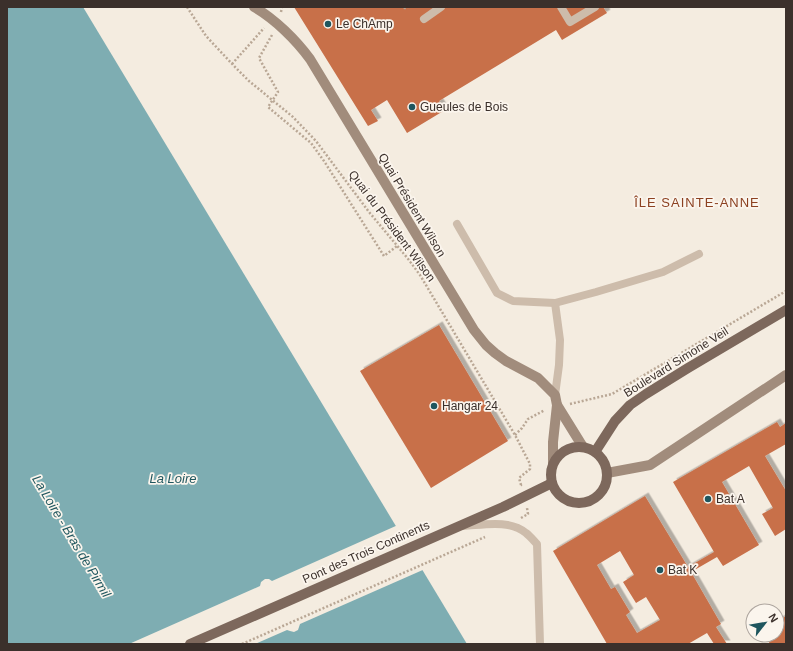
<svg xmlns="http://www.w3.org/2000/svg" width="793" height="651" font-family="Helvetica,sans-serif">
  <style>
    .water { fill: #7eadb2 }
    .pier { fill: #f4ece0 }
    .building { fill: #c8704a; fill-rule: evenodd; filter: url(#shadow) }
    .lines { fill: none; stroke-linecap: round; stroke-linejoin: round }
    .path { stroke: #b9a795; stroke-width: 2.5; stroke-dasharray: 2 2; stroke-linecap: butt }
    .lane { stroke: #cdbcab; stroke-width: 8 }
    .secondary { stroke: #a18c7c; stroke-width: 10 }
    .primary { stroke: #7d685c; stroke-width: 10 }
    .poi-dot { fill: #1f565e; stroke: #fbf5ed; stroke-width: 1.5 }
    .labels { text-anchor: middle; stroke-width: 3.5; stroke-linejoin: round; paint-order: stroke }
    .poi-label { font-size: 12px; fill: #3b302b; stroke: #fbf5ed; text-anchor: start }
    .street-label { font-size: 12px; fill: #3b302b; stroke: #fbf5ed }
    .neighbourhood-label { font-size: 13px; letter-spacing: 1px; fill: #8c4121; stroke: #fbf5ed }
    .water-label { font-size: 13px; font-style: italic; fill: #1f565e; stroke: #fbf5ed }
  </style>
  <defs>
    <filter id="shadow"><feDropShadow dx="3.5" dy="-3.5" stdDeviation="0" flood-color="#0004"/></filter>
  </defs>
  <rect width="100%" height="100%" fill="#f4ece0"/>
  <path class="water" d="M 7,7 L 83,7 L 467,644 L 7,644 Z"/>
  <path class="pier" d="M 398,525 L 425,569 L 300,624 L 298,630 L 294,632 L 290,631 L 287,630 L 255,644 L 129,644 L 260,586 L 261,582 L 265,579 L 269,579 L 272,581 Z"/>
  <g class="building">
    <path d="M 294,7 L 603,7 L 607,13 L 562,40 L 556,30 L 439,101 L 445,110 L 407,133 L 387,100 L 371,110 L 378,121 L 368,126 Z"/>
    <path d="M 439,325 L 508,441 L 431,488 L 360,371 Z"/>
    <path d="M 777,422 L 780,427 L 786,423 L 786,431 L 785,432 L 786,434 L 786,444 L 765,456 L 786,491 L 786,529 L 775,536 L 762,514 L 773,508 L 749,466 L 722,482 L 759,545 L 723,566 L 717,557 L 691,572 L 721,624 L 716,627 L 727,644 L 714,644 L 707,633 L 688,644 L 607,644 L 553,551 L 645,496 L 688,567 L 714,552 L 673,482 ZM 620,551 L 634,575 L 623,582 L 636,603 L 646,597 L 660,620 L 637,633 L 626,615 L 630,612 L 615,587 L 611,589 L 597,565 Z"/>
    <path d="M 786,616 L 786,644 L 770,644 L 765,635 L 777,635 L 777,621 Z"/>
  </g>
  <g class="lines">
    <g class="path">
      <path d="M 187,7 L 206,36 L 235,67 L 249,81 L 293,117 L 316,141 L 369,212 L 409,260 L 420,275 L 515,435 L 530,464 L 530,469 L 519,478 L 521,485 L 519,485"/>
      <path d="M 404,7 L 405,8 L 408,7"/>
      <path d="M 281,12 L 282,7"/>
      <path d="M 272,35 L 259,58 L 278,92 L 268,107 L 311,143 L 324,161 L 384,256 L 397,246"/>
      <path d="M 232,64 L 264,28"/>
      <path d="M 570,404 L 612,394 L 786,291"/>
      <path d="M 515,435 L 522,428 L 528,419 L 545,410"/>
      <path d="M 521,518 L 528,514 L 527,508"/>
      <path d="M 242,644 L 485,537"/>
    </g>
    <g class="lane">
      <path d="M 561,7 L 570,22 L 595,7"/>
      <path d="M 424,19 L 441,7"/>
      <path d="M 457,224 L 497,293 L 513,301 L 555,303 L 596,292 L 663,272 L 699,254"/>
      <path d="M 555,395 L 559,365 L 560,340 L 555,303"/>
      <path d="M 463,526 C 483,525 509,519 526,533 C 530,536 534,541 537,544 L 540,644"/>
    </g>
    <g class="secondary">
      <path d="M 254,7 C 275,19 296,40 310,59 L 474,330 L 486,345 L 495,353 L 506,361 L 538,378 L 555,395 L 557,405 L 553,442 L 553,463"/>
      <path d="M 557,405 L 583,447"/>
      <path d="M 607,473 L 650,465 L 786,375"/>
    </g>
    <g class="primary">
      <circle cx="579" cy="475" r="28"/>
      <path d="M 595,452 L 615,421 L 630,405 L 646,394 L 688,368 L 786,310"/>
      <path d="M 190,644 L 503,507 L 552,483"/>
    </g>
  </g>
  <g class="poi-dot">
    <circle cx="328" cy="24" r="4"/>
    <circle cx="412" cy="107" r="4"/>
    <circle cx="434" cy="406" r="4"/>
    <circle cx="708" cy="499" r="4"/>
    <circle cx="660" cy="570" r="4"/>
  </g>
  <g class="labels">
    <g class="poi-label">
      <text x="336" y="28">Le ChAmp</text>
      <text x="420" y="111">Gueules de Bois</text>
      <text x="442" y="410">Hangar 24</text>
      <text x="716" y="503">Bat A</text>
      <text x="668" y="574">Bat K</text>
    </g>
    <g class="street-label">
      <text transform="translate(412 205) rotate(59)" y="4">Quai Président Wilson</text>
      <text transform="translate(392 226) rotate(53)" y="4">Quai du Président Wilson</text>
      <text transform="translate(676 362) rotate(-32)" y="4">Boulevard Simone Veil</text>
      <text transform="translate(366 552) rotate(-24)" y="4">Pont des Trois Continents</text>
    </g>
    <g class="neighbourhood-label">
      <text x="697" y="207">ÎLE SAINTE-ANNE</text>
    </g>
    <g class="water-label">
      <text x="173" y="483">La Loire</text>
      <text transform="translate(72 536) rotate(59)" y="5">La Loire - Bras de Pirmil</text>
    </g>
  </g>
  <rect width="793" height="651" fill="none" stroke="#3b302b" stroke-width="16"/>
  <g transform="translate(765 623) rotate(59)"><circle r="19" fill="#fbf5ed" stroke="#aea69f"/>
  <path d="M0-3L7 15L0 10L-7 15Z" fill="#1f565e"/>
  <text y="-6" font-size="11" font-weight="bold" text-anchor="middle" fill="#3b302b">N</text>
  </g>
</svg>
